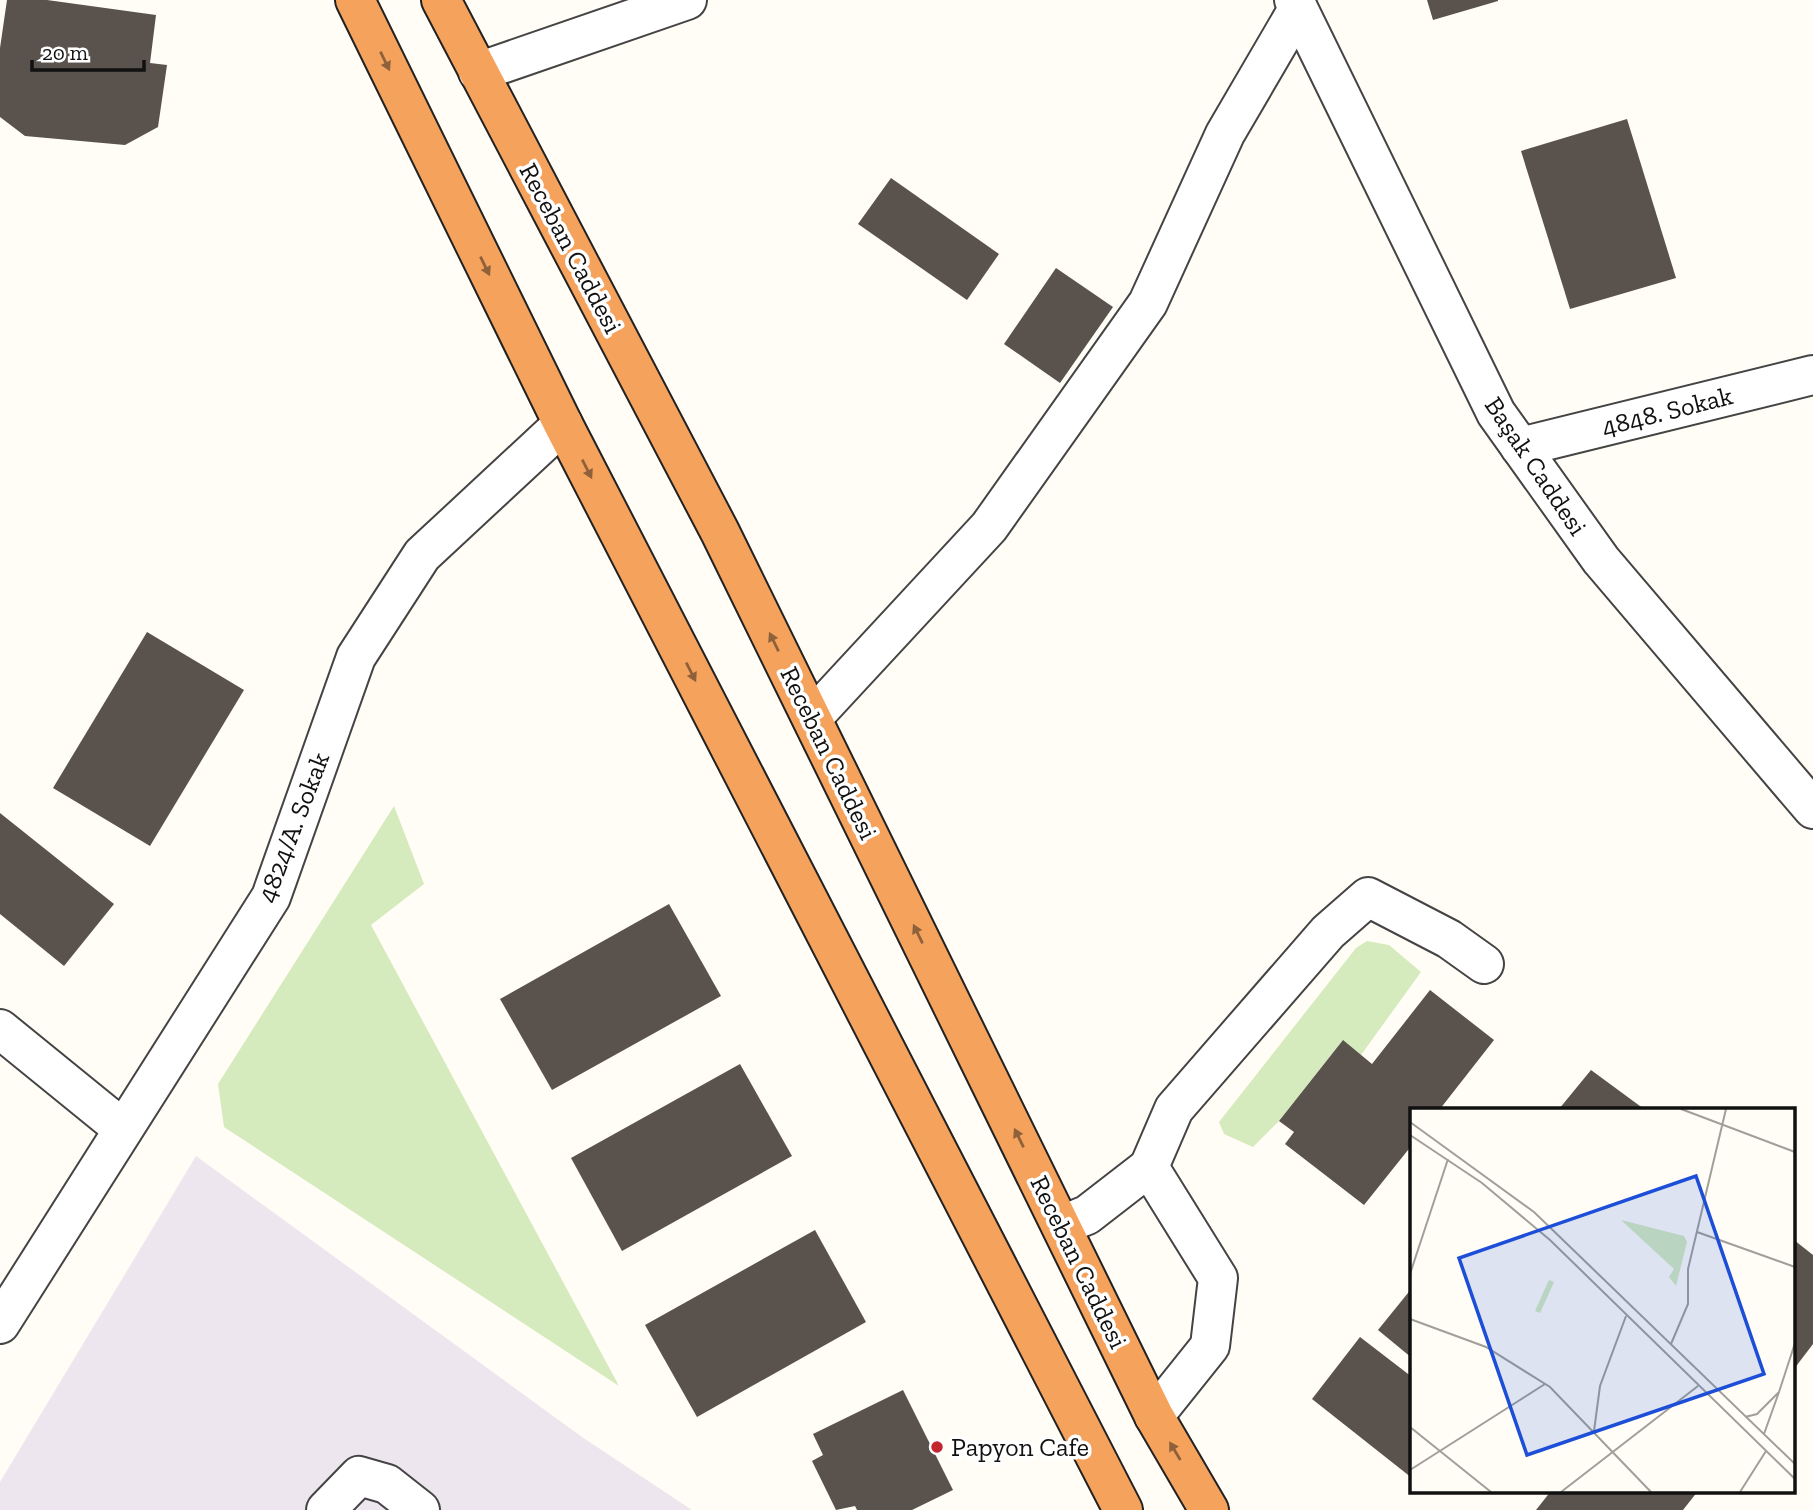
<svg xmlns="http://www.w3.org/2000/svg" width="1813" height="1510" font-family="'Zilla Slab',serif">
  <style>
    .industrial { fill: #eee6ef }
    .green { fill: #d5ebbd }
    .building { fill: #5a524d }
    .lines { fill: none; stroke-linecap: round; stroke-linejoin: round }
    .minor-casing { stroke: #444; stroke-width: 42 }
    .highway-casing { stroke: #222; stroke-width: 42 }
    .minor { stroke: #fff; stroke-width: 38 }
    .highway { stroke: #f5a25d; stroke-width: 38 }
    .oneway { fill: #8e613b }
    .poi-dot { fill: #c4262e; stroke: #fff; stroke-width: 2.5 }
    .labels { text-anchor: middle; stroke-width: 7; stroke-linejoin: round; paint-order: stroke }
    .street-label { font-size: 26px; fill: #111; stroke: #fff }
    .poi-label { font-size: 26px; fill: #111; stroke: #fff; text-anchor: start }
    .inset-road { fill: none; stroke: #a09f9a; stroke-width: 2 }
    .view { fill: #1d4ed8; fill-opacity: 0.15; stroke: #1d4ed8; stroke-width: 3.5 }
    .inset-edge { fill: none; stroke: #111; stroke-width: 3.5 }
  </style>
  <rect width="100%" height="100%" fill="#fffdf5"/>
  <path class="industrial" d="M 196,1156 L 582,1437 L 692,1510 L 0,1510 L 0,1482 Z"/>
  <g class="green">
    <path d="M 394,806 L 424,884 L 371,925 L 619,1386 L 224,1127 L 218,1084 Z"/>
    <path d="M 1367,941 L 1389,945 L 1421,972 L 1361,1055 L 1342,1041 L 1279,1121 L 1253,1147 L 1224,1134 L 1219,1122 L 1356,948 Z"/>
  </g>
  <g class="building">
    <path d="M 7,0 L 47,0 L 156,15 L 150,63 L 167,65 L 158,127 L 125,145 L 25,136 L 0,117 L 0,48 Z"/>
    <path d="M 1427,0 L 1498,0 L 1498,1 L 1433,20 Z"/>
    <path d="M 1627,119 L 1676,278 L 1570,309 L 1521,151 Z"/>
    <path d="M 891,178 L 999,254 L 967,300 L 858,224 Z"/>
    <path d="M 1056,268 L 1113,307 L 1060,383 L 1004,344 Z"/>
    <path d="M 147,632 L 244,690 L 150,846 L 53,788 Z"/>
    <path d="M 0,813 L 114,904 L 64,966 L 0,914 Z"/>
    <path d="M 669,904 L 721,996 L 552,1090 L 500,999 Z"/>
    <path d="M 1430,990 L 1494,1040 L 1440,1109 L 1412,1109 L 1412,1145 L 1364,1205 L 1285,1144 L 1294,1132 L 1279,1121 L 1343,1040 L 1372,1064 Z"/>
    <path d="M 740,1064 L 792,1156 L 622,1251 L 571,1158 Z"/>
    <path d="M 1591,1070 L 1644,1109 L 1559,1109 Z"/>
    <path d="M 815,1230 L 866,1322 L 697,1417 L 645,1325 Z"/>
    <path d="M 1794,1240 L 1813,1255 L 1813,1344 L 1794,1369 Z"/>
    <path d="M 1412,1288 L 1412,1358 L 1378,1330 Z"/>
    <path d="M 1360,1337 L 1412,1377 L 1412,1478 L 1312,1399 Z"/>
    <path d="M 903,1390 L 953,1490 L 912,1510 L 857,1510 L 855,1506 L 836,1510 L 812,1461 L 823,1455 L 813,1434 Z"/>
    <path d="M 1551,1491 L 1698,1491 L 1683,1510 L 1536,1510 Z"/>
  </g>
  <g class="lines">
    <defs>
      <g id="minor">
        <path d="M 1294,0 L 1496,413 L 1601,560 L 1813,809"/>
        <path d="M 478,72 L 687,0"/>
        <path d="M 1520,447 L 1813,375"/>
        <path d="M 812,718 L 989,527 L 1148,303 L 1225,134 L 1298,9"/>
        <path d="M 0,1029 L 123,1129"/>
        <path d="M 1062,1225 L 1087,1215 L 1149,1167"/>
        <path d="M 0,1324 L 271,897 L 356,657 L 422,555 L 563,424"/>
        <path d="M 1154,1416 L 1210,1346 L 1218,1278 L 1149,1167 L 1174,1109 L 1328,932 L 1368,897 L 1449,939 L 1484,964"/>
        <path d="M 326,1510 L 359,1476 L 387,1484 L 420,1510"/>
      </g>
      <g id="highway">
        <path d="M 355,0 L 563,424 L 1123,1510"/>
        <path d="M 441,0 L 720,532 L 1154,1416 L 1209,1510"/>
      </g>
    </defs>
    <use href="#minor" class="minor-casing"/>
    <use href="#highway" class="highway-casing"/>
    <use href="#minor" class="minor"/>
    <use href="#highway" class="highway"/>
  </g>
  <defs><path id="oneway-solid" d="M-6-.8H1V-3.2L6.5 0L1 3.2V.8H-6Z" transform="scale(1.75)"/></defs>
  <g class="oneway">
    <use href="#oneway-solid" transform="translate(385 61) rotate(64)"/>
    <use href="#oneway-solid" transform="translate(485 266) rotate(64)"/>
    <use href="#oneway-solid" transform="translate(587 469) rotate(63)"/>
    <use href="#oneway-solid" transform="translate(774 642) rotate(-116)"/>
    <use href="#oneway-solid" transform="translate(691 672) rotate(63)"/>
    <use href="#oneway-solid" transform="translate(918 934) rotate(-116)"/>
    <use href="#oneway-solid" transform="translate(1019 1138) rotate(-116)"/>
    <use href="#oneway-solid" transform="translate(1175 1451) rotate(-121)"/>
  </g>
  <circle class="poi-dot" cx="937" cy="1447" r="7"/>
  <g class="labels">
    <g class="street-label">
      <text transform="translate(571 248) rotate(62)" y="9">Receban Caddesi</text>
      <text transform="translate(1667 411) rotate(-14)" y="9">4848. Sokak</text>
      <text transform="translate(1536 466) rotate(56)" y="9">Başak Caddesi</text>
      <text transform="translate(829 753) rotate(64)" y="9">Receban Caddesi</text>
      <text transform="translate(293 827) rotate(-69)" y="9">4824/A. Sokak</text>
      <text transform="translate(1079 1262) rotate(64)" y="9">Receban Caddesi</text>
    </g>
    <g class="poi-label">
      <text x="951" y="1456">Papyon Cafe</text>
    </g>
  </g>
  <g transform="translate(1410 1108)">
    <rect width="385" height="385" fill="#fffdf5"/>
    <path d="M 211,112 L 274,128 L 277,134 L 266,178 L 259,169 L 264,161 ZM 139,172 L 144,174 L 130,205 L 125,203 Z" fill="#d5ebbd"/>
    <path class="inset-road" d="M 271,1 L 385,44M 0,14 L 124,104 L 385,356M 0,27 L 72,75 L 140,132 L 385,371M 287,124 L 385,159M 0,166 L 38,51M 0,211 L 76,239 L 140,279 L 241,384M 261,236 L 278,196 L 278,161 L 316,1M 369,284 L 385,235M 335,309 L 347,306 L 369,284 L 354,326M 0,319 L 81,384M 184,323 L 190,278 L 216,208M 0,362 L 135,276M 151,384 L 288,278M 330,384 L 356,343"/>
    <path class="view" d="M 286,68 L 354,266 L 117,347 L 49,150 Z"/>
    <rect width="385" height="385" class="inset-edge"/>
  </g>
  <path d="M32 60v10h112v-10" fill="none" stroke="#111111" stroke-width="3.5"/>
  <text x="42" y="60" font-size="21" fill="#111111" stroke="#ffffff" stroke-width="5" paint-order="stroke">20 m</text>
</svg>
